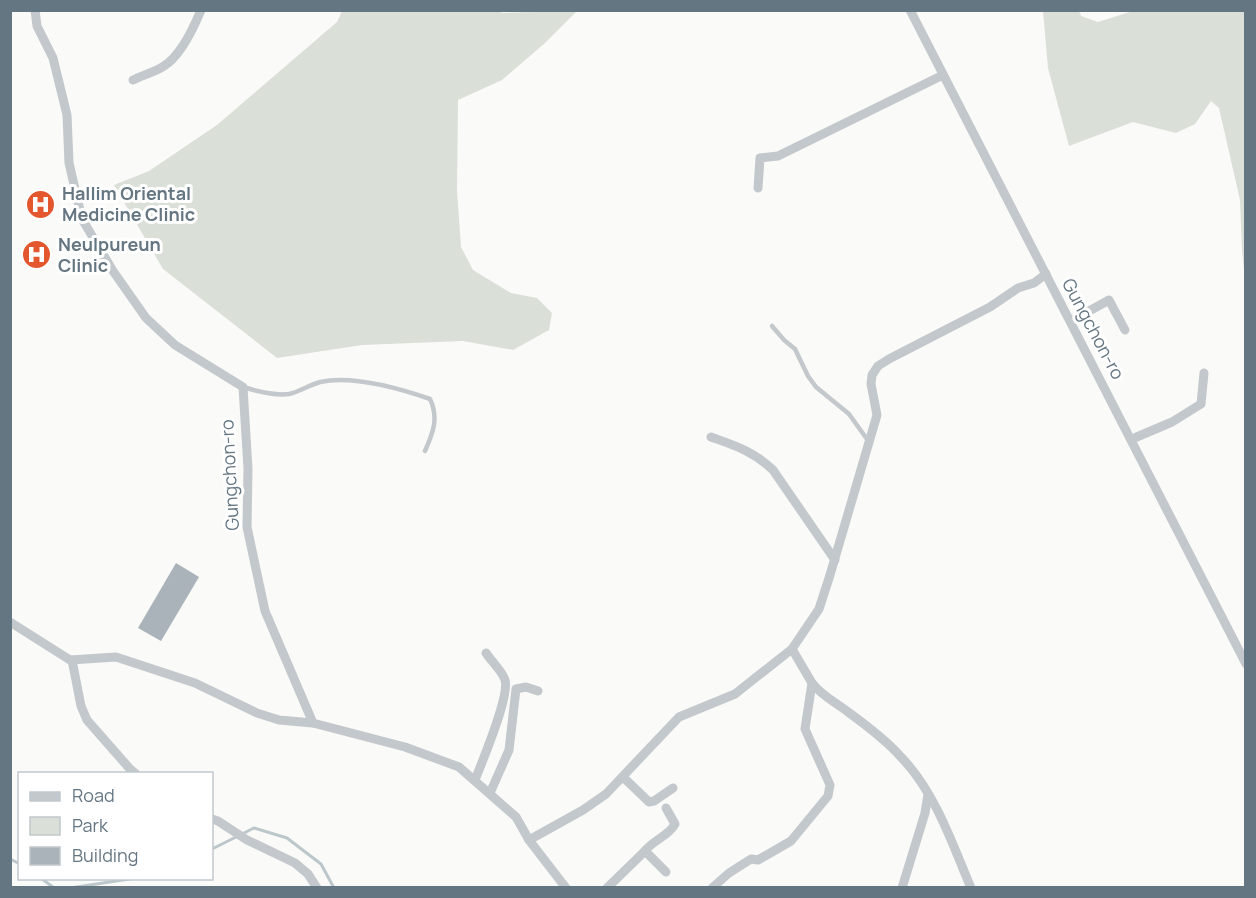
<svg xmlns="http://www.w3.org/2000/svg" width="1256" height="898" font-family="Manrope,sans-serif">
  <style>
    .green { fill: #dadfd7 }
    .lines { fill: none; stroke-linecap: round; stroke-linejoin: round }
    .stream { stroke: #bbc7cb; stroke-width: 3 }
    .building { fill: #aab3b9 }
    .lane { stroke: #c3c8cc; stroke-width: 4.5 }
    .street { stroke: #c3c8cc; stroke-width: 9 }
    .labels { text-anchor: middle; stroke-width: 6; stroke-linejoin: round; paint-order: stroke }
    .poi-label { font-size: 18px; font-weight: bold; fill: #657683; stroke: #fff; text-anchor: start }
    .street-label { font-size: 18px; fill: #657683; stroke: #fff }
  </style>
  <rect width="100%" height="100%" fill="#fafaf8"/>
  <g class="green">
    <path d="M 497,11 L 503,13 L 577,11 L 545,43 L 502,80 L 458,100 L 457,191 L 461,247 L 473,270 L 511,293 L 537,298 L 552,313 L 549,330 L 513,350 L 463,341 L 362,345 L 277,358 L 163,269 L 114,185 L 149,171 L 217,125 L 337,22 L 342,11 Z"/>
    <path d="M 1043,11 L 1079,11 L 1081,16 L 1098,22 L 1133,11 L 1245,11 L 1245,280 L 1242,250 L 1240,200 L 1219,108 L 1211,101 L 1195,124 L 1176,133 L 1133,122 L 1069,146 L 1048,68 Z"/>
  </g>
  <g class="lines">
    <g class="stream">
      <path d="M 212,849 L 254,828 L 287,838 L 321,864 L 334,888"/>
      <path d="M 10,859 L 20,864"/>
      <path d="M 41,878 L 54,888"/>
      <path d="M 70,888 L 136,878"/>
    </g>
  </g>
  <path class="building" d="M 176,563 L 199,577 L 161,641 L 138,628 Z"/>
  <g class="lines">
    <g class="lane">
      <path d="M 772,326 L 784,340 L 795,349 L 808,376 L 816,387 L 849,414 L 869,442"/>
      <path d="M 243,387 C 256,391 274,396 289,394 C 299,392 309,385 320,382 C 353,375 398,388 430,399 C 439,418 433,433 425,451"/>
    </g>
    <g class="street">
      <path d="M 35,10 L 37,26 L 53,58 L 67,115 L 69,163 L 82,219 L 113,271 L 146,318 L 175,345 L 243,387 L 248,469 L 247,527 L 265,611 L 313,723 L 405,747 L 459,767 L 516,817 L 529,840 L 566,888"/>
      <path d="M 910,10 L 1246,664"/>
      <path d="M 133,80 C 143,75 155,72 164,66 C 180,56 194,27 201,10"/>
      <path d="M 758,188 L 760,158 L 778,156 L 943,75"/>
      <path d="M 1071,321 L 1109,300 L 1125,330"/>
      <path d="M 711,437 C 736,446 753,451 773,470 L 835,560"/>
      <path d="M 1132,439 L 1172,422 L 1201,404 L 1204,373"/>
      <path d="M 10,622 L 70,660 L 116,657 L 195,683 L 257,713 L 279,720 L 313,723"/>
      <path d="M 72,660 L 81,706 L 87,720 L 130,769 L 136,774"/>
      <path d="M 812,683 C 822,696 835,702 848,712 C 866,725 886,740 901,757 C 935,792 952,843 971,888"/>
      <path d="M 623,777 L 649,802 L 654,801 L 673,788"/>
      <path d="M 475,780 C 482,762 510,696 505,680 C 502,671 491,661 486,653"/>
      <path d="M 490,793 L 509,750 L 516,689 L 526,687 L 538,691"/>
      <path d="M 212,819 L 218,821 L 247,840 L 295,863 L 308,874 L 317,888"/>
      <path d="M 529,840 L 583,810 L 606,794 L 679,717 L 735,694 L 792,649 L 819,609 L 830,575 L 877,415 L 871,384 L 872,375 L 878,366 L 889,359 L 990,307 L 1018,288 L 1034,283 L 1046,274"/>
      <path d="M 645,851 C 653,840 669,836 675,824 L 666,808"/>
      <path d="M 607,888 L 645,851 L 666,872"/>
      <path d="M 712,888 L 729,873 L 751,859 L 758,860 L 791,841 L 828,796 L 830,785 L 805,729 L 812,683 L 792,649"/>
      <path d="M 902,888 L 925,813 L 928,794"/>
    </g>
  </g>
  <defs>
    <symbol id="hospital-disc" viewBox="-11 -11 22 22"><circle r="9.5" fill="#e4572e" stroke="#fff"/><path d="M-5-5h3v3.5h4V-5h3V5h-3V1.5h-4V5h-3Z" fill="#fff"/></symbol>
  </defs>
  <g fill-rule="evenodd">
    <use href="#hospital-disc" x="24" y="188" width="33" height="33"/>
    <use href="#hospital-disc" x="20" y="238" width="33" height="33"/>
  </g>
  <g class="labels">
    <g class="poi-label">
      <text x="62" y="200">Hallim Oriental<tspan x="62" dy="21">Medicine Clinic</tspan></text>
      <text x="58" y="251">Neulpureun<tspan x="58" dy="21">Clinic</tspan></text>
    </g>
    <g class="street-label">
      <text transform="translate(1093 329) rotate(62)" y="6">Gungchon-ro</text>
      <text transform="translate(230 475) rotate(-93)" y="6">Gungchon-ro</text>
    </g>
  </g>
  <rect width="1256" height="898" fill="none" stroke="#657683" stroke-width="24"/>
  <rect x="18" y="772" width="195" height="108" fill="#ffffff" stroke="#c1c8cd" stroke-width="1.5"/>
  <rect x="30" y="792" width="30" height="9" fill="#c3c8cc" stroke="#c1c8cd" stroke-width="1.5"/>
  <text x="72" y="802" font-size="18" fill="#657683">Road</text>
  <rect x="30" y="817" width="30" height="18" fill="#dadfd7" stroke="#c1c8cd" stroke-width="1.5"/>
  <text x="72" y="832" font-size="18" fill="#657683">Park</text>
  <rect x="30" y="847" width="30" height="18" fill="#aab3b9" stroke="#c1c8cd" stroke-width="1.5"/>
  <text x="72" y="862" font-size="18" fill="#657683">Building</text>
</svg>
